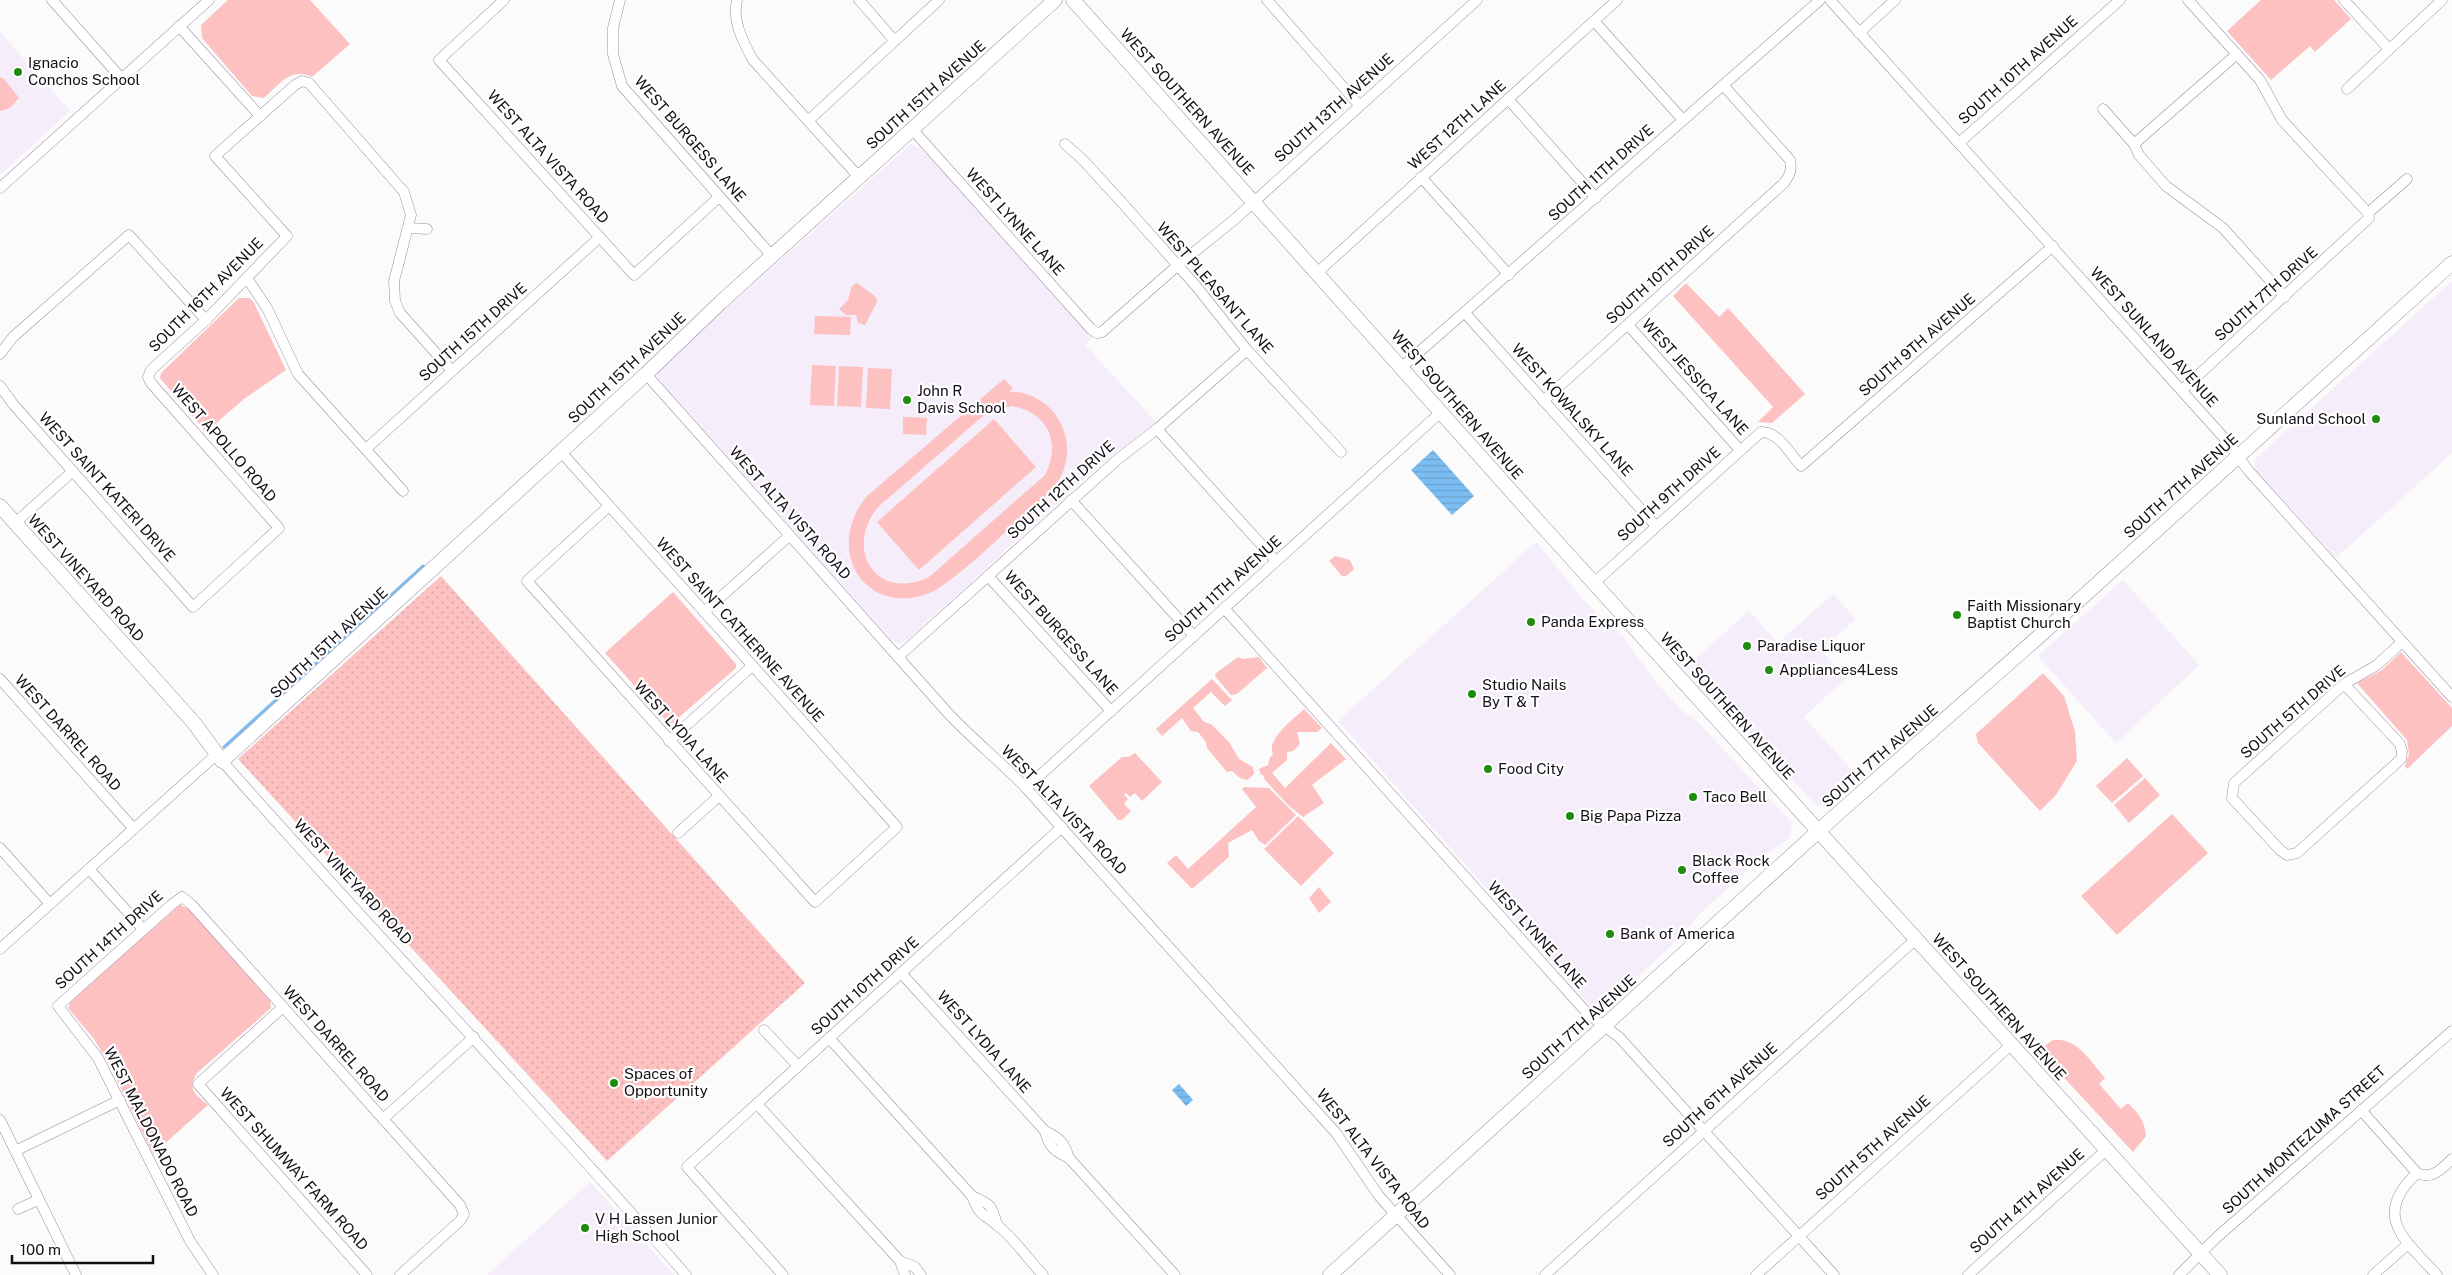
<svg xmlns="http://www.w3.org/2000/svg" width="2452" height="1275" font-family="'Public Sans',sans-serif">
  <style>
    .built { fill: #f5edfa }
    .green { fill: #fcc1c0; fill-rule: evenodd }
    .garden { fill: url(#garden-dots) }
    .water { fill: url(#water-rules) }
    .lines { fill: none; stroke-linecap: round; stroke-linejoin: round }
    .stream { stroke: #7bbdf1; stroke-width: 3 }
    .street-casing { stroke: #9a8ba4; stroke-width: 11 }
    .secondary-casing { stroke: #9a8ba4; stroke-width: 15 }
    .street { stroke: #fff; stroke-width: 10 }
    .secondary { stroke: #fff; stroke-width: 14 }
    .poi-dot { fill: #1e8c0d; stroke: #fff; stroke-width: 2 }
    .labels { text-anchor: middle; stroke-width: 4.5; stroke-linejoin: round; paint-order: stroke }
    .poi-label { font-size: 15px; fill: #140f17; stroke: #fff; text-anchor: start }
    .street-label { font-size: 15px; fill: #140f17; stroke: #fff }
  </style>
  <defs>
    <pattern id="garden-dots" width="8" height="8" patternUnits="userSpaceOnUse" patternTransform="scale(1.25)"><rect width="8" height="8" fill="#fcc1c0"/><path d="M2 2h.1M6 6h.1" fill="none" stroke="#d7a5a4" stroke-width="1.8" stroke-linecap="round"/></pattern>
    <pattern id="water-rules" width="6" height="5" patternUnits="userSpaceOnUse" patternTransform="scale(1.25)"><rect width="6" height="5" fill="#7bbdf1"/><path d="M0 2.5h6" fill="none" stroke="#69a1ce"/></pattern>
  </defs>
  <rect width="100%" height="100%" fill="#fbfbfb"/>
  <g class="built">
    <path d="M 0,32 L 70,111 L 0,175 Z"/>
    <path d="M 911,144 L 921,149 L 953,182 L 1088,334 L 1093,337 L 1085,345 L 1156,422 L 1101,464 L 908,639 L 900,644 L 891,639 L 659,379 L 657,373 L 659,368 Z"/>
    <path d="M 2452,281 L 2452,453 L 2336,558 L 2257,471 L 2254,465 L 2255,459 Z"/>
    <path d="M 1536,542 L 1587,604 L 1624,638 L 1655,681 L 1683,712 L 1695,719 L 1792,823 L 1790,838 L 1759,859 L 1701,913 L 1669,948 L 1597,1013 L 1338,721 Z"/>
    <path d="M 2123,580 L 2199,665 L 2116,743 L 2038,656 Z"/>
    <path d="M 1833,594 L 1856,619 L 1821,650 L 1846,678 L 1804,717 L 1859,778 L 1829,804 L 1817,806 L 1686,667 L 1749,611 L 1778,643 Z"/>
    <path d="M 590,1182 L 674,1275 L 487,1275 Z"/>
  </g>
  <g class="green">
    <path d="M 228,0 L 310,0 L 350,44 L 312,77 C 290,67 279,85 264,98 L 252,96 L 202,38 L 201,25 Z"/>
    <path d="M 2261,0 L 2334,0 L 2351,19 L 2315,52 L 2310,46 L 2271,80 L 2227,31 Z"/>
    <path d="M 0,77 L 4,79 L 19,98 L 10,108 L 0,111 Z"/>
    <path d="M 857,283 L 876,297 L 877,302 L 865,325 L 858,323 L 856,315 L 846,315 L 839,309 L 848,300 L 852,286 Z"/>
    <path d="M 1686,283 L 1719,317 L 1728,308 L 1805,394 L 1772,423 L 1758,422 L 1773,407 L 1673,296 Z"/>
    <path d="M 239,298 L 249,298 L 253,301 L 286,370 L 244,399 L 206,432 L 160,378 L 161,373 Z"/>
    <path d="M 815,316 L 851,317 L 850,335 L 814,334 Z"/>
    <path d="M 812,365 L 836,366 L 834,406 L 810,405 Z"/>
    <path d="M 839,366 L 863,367 L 861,407 L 837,406 Z"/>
    <path d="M 868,368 L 892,369 L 890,409 L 866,408 Z"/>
    <path d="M 1004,379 L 1013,388 L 1009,392 C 1025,390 1046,401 1055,414 C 1070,435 1071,459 1058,482 C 1053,492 1040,500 1032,508 C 1002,535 969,568 936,590 C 869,623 821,552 867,496 ZM 1012,406 C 1049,413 1061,443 1045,475 L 929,577 C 877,602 843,550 878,507 L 983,416 L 995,410 Z"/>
    <path d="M 903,417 L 927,418 L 926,435 L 903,434 Z"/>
    <path d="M 994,419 L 1036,467 L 919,570 L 877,522 Z"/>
    <path d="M 1335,556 L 1350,560 L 1354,569 L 1346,576 L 1342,576 L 1329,561 Z"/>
    <path d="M 673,592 L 736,664 L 736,668 L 670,725 L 605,653 Z"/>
    <path d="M 2401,652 L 2452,708 L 2452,726 L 2407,769 L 2405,766 L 2409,754 L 2407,740 L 2357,683 L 2382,670 Z"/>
    <path d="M 1238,657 L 1243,659 L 1259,657 L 1267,668 L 1237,694 L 1231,695 L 1215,676 L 1216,673 Z"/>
    <path d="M 2043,673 L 2064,696 L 2075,731 L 2077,761 L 2056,795 L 2040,811 L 1978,743 L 1976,734 Z"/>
    <path d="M 1212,679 L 1232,700 L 1225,706 L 1211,692 L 1193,708 L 1204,722 L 1211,724 L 1229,742 L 1239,759 L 1253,767 L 1254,774 L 1247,780 L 1240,778 L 1232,771 L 1227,772 L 1207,748 L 1206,742 L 1198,732 L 1191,731 L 1182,718 L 1162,736 L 1156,729 Z"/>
    <path d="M 1304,709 L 1322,728 L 1317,732 L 1297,732 L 1300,744 L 1293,751 L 1287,752 L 1287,760 L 1272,773 L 1285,788 L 1331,743 L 1346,759 L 1312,785 L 1324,803 L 1303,817 L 1288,805 L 1265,780 L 1263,775 L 1261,775 L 1259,769 L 1268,765 L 1270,757 L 1273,755 C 1266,738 1293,720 1304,709 Z"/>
    <path d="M 1135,753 L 1162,782 L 1142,801 L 1135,793 L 1130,797 L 1126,793 L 1124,795 L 1128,799 L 1124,804 L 1131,811 L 1122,820 L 1118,820 L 1089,786 L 1122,757 L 1129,757 Z"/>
    <path d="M 2127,758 L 2143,776 L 2112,803 L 2096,786 Z"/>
    <path d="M 2145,778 L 2160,795 L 2129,823 L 2114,805 Z"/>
    <path d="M 1244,787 L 1269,788 L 1296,815 L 1265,845 L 1259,841 L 1252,830 L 1228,843 L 1229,857 L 1192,889 L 1167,863 L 1176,855 L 1188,869 L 1256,807 L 1242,789 Z"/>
    <path d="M 2172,814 L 2208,853 L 2117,935 L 2081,896 Z"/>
    <path d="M 1298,816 L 1334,853 L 1301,886 L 1264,849 Z"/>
    <path d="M 1319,887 L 1331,902 L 1319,913 L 1309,898 Z"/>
    <path d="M 180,905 L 189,909 L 270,1000 L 271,1008 L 197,1073 C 186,1091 197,1095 208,1105 L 153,1154 L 109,1064 L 94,1039 L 68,1008 L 72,999 Z"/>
    <path d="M 2053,1040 C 2077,1037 2091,1062 2105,1078 L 2099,1084 L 2121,1109 L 2128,1103 C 2138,1113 2145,1121 2146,1136 L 2133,1152 L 2041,1053 L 2040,1049 Z"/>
  </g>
  <path class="garden" d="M 441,576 L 805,983 L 607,1161 L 238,759 Z"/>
  <g class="water">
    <path d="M 1433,450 L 1474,496 L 1452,515 L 1411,470 Z"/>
    <path d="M 1179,1084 L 1193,1100 L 1186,1106 L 1172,1090 Z"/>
  </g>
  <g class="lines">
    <path class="stream" d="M 224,747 L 423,566"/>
    <defs>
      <g id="street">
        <path d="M 52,0 L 122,79"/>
        <path d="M 504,0 L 439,60 L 634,275 L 719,197"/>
        <path d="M 620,0 L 613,28 L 613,54 L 622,86 L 772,256"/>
        <path d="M 737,0 C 732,21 743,42 753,60 L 859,177"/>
        <path d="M 859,0 L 894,40"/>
        <path d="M 1267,0 L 1359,105"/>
        <path d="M 1830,0 L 2226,440 L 2248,470 L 2452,697"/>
        <path d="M 2344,0 L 2389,49"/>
        <path d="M 1594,21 L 1683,120"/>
        <path d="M 179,26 L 260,116"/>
        <path d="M 1859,33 L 1895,0"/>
        <path d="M 2347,89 L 2442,0"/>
        <path d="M 1508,99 L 1596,198"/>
        <path d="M 2103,109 L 2134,144 L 2139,155 L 2166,186 L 2223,228 L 2285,297"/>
        <path d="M 809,120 L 939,0"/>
        <path d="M 912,129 L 1091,329 L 1097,333 L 1102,332 L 1177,266 L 1235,219 L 1477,0"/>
        <path d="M 1959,143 L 2120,0"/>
        <path d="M 1065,144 L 1082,159 L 1125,206 L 1196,286 L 1247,350 L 1341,452"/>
        <path d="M 2134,144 L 2237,54"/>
        <path d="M 1421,177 L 1509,275"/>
        <path d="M 0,188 L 209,0"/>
        <path d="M 2368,213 L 2407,179"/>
        <path d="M 409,228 L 427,229"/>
        <path d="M 1318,272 L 1617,0"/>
        <path d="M 247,278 L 267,308 L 298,374 L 403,491"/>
        <path d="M 1465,313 L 1656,526"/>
        <path d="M 1628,325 L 1740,450"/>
        <path d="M 0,354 L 13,337 L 129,235 L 206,320"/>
        <path d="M 1402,367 L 1820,0"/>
        <path d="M 646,374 L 947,712 C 972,739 1001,762 1026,788 L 1336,1133 L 1379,1196 L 1450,1275"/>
        <path d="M 0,386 L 13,404 L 193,607 L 279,528 L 151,383 L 148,377 L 151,370 L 206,320 L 287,236 L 215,156 L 295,85 L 302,81 L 309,83 L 404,192 L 411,215 L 394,281 L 395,301 L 400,313 L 452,371"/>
        <path d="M 2182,390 L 2369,218 L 2368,213 L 2282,120 L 2260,80 L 2188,0"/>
        <path d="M 1543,401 L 1784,183 C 1790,175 1792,170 1790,160 L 1723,85"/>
        <path d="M 1157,429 L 1276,561"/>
        <path d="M 366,449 L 600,237"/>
        <path d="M 561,452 L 897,827 L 815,902 L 527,581 L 609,506"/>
        <path d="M 1071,500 L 1194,636"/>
        <path d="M 15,523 L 73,471"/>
        <path d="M 988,576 L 1111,711"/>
        <path d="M 1594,583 L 1761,432 C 1778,431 1791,455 1801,466 L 2053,246"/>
        <path d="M 1224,608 L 1588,1014 L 1619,1037 L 1834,1275"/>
        <path d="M 704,612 L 789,536"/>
        <path d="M 898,657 L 1118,459 L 1157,429 L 1247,350"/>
        <path d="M 0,679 L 134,829"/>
        <path d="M 2344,684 L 2400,744 L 2402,751 L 2401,759 L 2297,853 L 2287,855 L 2280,850 L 2232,798 L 2234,783 L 2344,684 L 2377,665 L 2402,642"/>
        <path d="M 669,741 L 752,666"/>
        <path d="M 222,761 C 375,934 534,1101 686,1275"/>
        <path d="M 1026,788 L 1441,412"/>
        <path d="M 678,833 L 719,796"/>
        <path d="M 0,848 L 50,904"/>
        <path d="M 89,869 L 143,929"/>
        <path d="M 0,949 L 217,754"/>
        <path d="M 901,973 L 1045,1131 C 1049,1147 1054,1151 1069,1158 L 1175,1275"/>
        <path d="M 283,1007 L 198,1084 L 367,1275"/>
        <path d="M 764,1030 L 798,1066"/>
        <path d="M 829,1038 L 972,1196 C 980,1217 982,1212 997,1225 C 1014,1238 1028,1259 1043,1275"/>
        <path d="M 757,1104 L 900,1261 L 905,1275"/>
        <path d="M 2361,1110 L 2417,1173 C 2432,1180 2442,1169 2452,1159"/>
        <path d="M 383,1119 L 474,1037"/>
        <path d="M 0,1120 L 76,1275"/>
        <path d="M 1045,1131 C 1060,1138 1064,1142 1069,1158"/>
        <path d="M 15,1151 L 120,1100"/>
        <path d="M 2417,1173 C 2371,1216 2405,1240 2437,1275"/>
        <path d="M 972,1196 C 991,1204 992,1205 997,1225"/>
        <path d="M 18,1209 L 38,1200"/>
        <path d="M 900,1261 L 915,1267 L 921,1275"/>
        <path d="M 213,1275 L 190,1241 L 98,1058 L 58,1006 L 171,905 L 182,897 L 191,904 L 460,1205 L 464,1214 L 460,1221 L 400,1275"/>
        <path d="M 783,1275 L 687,1167 L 1062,827"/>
        <path d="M 1545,1275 L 1916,939"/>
        <path d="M 1756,1275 L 2011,1045"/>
        <path d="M 1968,1275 L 2106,1150"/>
        <path d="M 2179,1275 L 2216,1238 L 2452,1031"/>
        <path d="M 2373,1275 L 2408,1244"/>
      </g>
      <g id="secondary">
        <path d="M 1073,0 L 1545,529 L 2220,1275"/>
        <path d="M 0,506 L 194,723 L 222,761 L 646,374 L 721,302 L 1055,0"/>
        <path d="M 1330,1275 L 1834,817 L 2035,640 L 2452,263"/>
      </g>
    </defs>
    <use href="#street" class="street-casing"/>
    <use href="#secondary" class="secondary-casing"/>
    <use href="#street" class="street"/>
    <use href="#secondary" class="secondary"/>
  </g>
  <g class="poi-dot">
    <circle cx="18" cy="72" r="5"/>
    <circle cx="907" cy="400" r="5"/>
    <circle cx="2376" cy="419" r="5"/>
    <circle cx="1957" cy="615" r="5"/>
    <circle cx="1531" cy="622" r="5"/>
    <circle cx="1747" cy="646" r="5"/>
    <circle cx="1769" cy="670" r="5"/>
    <circle cx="1472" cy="694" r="5"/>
    <circle cx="1488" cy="769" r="5"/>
    <circle cx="1693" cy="797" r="5"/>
    <circle cx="1570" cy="816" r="5"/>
    <circle cx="1682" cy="870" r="5"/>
    <circle cx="1610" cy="934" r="5"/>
    <circle cx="614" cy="1083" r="5"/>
    <circle cx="585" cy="1228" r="5"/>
  </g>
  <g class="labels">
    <g class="poi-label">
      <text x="28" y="68">Ignacio<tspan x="28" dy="17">Conchos School</tspan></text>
      <text x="917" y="396">John R<tspan x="917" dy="17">Davis School</tspan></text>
      <text x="2366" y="424" text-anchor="end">Sunland School</text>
      <text x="1967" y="611">Faith Missionary<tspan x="1967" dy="17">Baptist Church</tspan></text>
      <text x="1541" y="627">Panda Express</text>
      <text x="1757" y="651">Paradise Liquor</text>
      <text x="1779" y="675">Appliances4Less</text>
      <text x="1482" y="690">Studio Nails<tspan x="1482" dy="17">By T &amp; T</tspan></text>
      <text x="1498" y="774">Food City</text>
      <text x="1703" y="802">Taco Bell</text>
      <text x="1580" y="821">Big Papa Pizza</text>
      <text x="1692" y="866">Black Rock<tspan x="1692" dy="17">Coffee</tspan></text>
      <text x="1620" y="939">Bank of America</text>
      <text x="624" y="1079">Spaces of<tspan x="624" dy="17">Opportunity</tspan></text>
      <text x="595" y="1224">V H Lassen Junior<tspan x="595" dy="17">High School</tspan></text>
    </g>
    <g class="street-label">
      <text transform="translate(2018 70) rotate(-42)" y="5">SOUTH 10TH AVENUE</text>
      <text transform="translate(926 95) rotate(-42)" y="5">SOUTH 15TH AVENUE</text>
      <text transform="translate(1187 102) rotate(48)" y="5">WEST SOUTHERN AVENUE</text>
      <text transform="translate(1334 108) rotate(-42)" y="5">SOUTH 13TH AVENUE</text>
      <text transform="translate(1457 125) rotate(-42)" y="5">WEST 12TH LANE</text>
      <text transform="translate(690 139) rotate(49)" y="5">WEST BURGESS LANE</text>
      <text transform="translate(548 157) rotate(48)" y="5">WEST ALTA VISTA ROAD</text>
      <text transform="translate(1601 173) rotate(-42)" y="5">SOUTH 11TH DRIVE</text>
      <text transform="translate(1015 222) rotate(48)" y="5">WEST LYNNE LANE</text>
      <text transform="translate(1660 275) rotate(-42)" y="5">SOUTH 10TH DRIVE</text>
      <text transform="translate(1215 288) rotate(49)" y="5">WEST PLEASANT LANE</text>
      <text transform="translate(2266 294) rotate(-42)" y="5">SOUTH 7TH DRIVE</text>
      <text transform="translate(206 295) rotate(-45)" y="5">SOUTH 16TH AVENUE</text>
      <text transform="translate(473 332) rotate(-42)" y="5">SOUTH 15TH DRIVE</text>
      <text transform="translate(2154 337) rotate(48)" y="5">WEST SUNLAND AVENUE</text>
      <text transform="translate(1917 345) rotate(-41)" y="5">SOUTH 9TH AVENUE</text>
      <text transform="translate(627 368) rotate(-43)" y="5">SOUTH 15TH AVENUE</text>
      <text transform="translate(1695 377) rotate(48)" y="5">WEST JESSICA LANE</text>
      <text transform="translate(1457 405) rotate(49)" y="5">WEST SOUTHERN AVENUE</text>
      <text transform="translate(1572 410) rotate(48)" y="5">WEST KOWALSKY LANE</text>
      <text transform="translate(224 443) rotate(49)" y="5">WEST APOLLO ROAD</text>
      <text transform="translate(2181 486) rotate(-42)" y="5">SOUTH 7TH AVENUE</text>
      <text transform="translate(107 487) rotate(48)" y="5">WEST SAINT KATERI DRIVE</text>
      <text transform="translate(1061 490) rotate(-42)" y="5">SOUTH 12TH DRIVE</text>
      <text transform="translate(1669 494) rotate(-42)" y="5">SOUTH 9TH DRIVE</text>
      <text transform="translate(790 513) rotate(48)" y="5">WEST ALTA VISTA ROAD</text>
      <text transform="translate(86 578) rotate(48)" y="5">WEST VINEYARD ROAD</text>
      <text transform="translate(1223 589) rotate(-42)" y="5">SOUTH 11TH AVENUE</text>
      <text transform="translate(740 630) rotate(48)" y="5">WEST SAINT CATHERINE AVENUE</text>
      <text transform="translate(1061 633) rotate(48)" y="5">WEST BURGESS LANE</text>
      <text transform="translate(329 643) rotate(-43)" y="5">SOUTH 15TH AVENUE</text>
      <text transform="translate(1727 706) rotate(48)" y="5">WEST SOUTHERN AVENUE</text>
      <text transform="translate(2293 712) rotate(-41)" y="5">SOUTH 5TH DRIVE</text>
      <text transform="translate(681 732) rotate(48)" y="5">WEST LYDIA LANE</text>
      <text transform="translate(68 733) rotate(48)" y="5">WEST DARREL ROAD</text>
      <text transform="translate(1880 756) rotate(-41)" y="5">SOUTH 7TH AVENUE</text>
      <text transform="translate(1064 810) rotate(46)" y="5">WEST ALTA VISTA ROAD</text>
      <text transform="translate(353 882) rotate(47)" y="5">WEST VINEYARD ROAD</text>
      <text transform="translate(1537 935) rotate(48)" y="5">WEST LYNNE LANE</text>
      <text transform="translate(109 940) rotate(-42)" y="5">SOUTH 14TH DRIVE</text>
      <text transform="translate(865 986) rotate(-42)" y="5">SOUTH 10TH DRIVE</text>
      <text transform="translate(1999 1007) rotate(48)" y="5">WEST SOUTHERN AVENUE</text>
      <text transform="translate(1579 1027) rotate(-42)" y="5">SOUTH 7TH AVENUE</text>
      <text transform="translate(984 1042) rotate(48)" y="5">WEST LYDIA LANE</text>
      <text transform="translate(336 1044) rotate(48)" y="5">WEST DARREL ROAD</text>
      <text transform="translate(1720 1095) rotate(-42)" y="5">SOUTH 6TH AVENUE</text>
      <text transform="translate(151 1132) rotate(63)" y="5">WEST MALDONADO ROAD</text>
      <text transform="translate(2304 1140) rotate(-42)" y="5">SOUTH MONTEZUMA STREET</text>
      <text transform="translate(1873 1148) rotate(-42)" y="5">SOUTH 5TH AVENUE</text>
      <text transform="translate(1373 1159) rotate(52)" y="5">WEST ALTA VISTA ROAD</text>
      <text transform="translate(294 1169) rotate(48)" y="5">WEST SHUMWAY FARM ROAD</text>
      <text transform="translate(2027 1201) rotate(-42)" y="5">SOUTH 4TH AVENUE</text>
    </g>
  </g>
  <path d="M12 1255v8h141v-8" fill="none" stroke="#140f17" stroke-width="2.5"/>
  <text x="20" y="1255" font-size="15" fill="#140f17" stroke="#ffffff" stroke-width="4" paint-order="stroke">100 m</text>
</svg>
